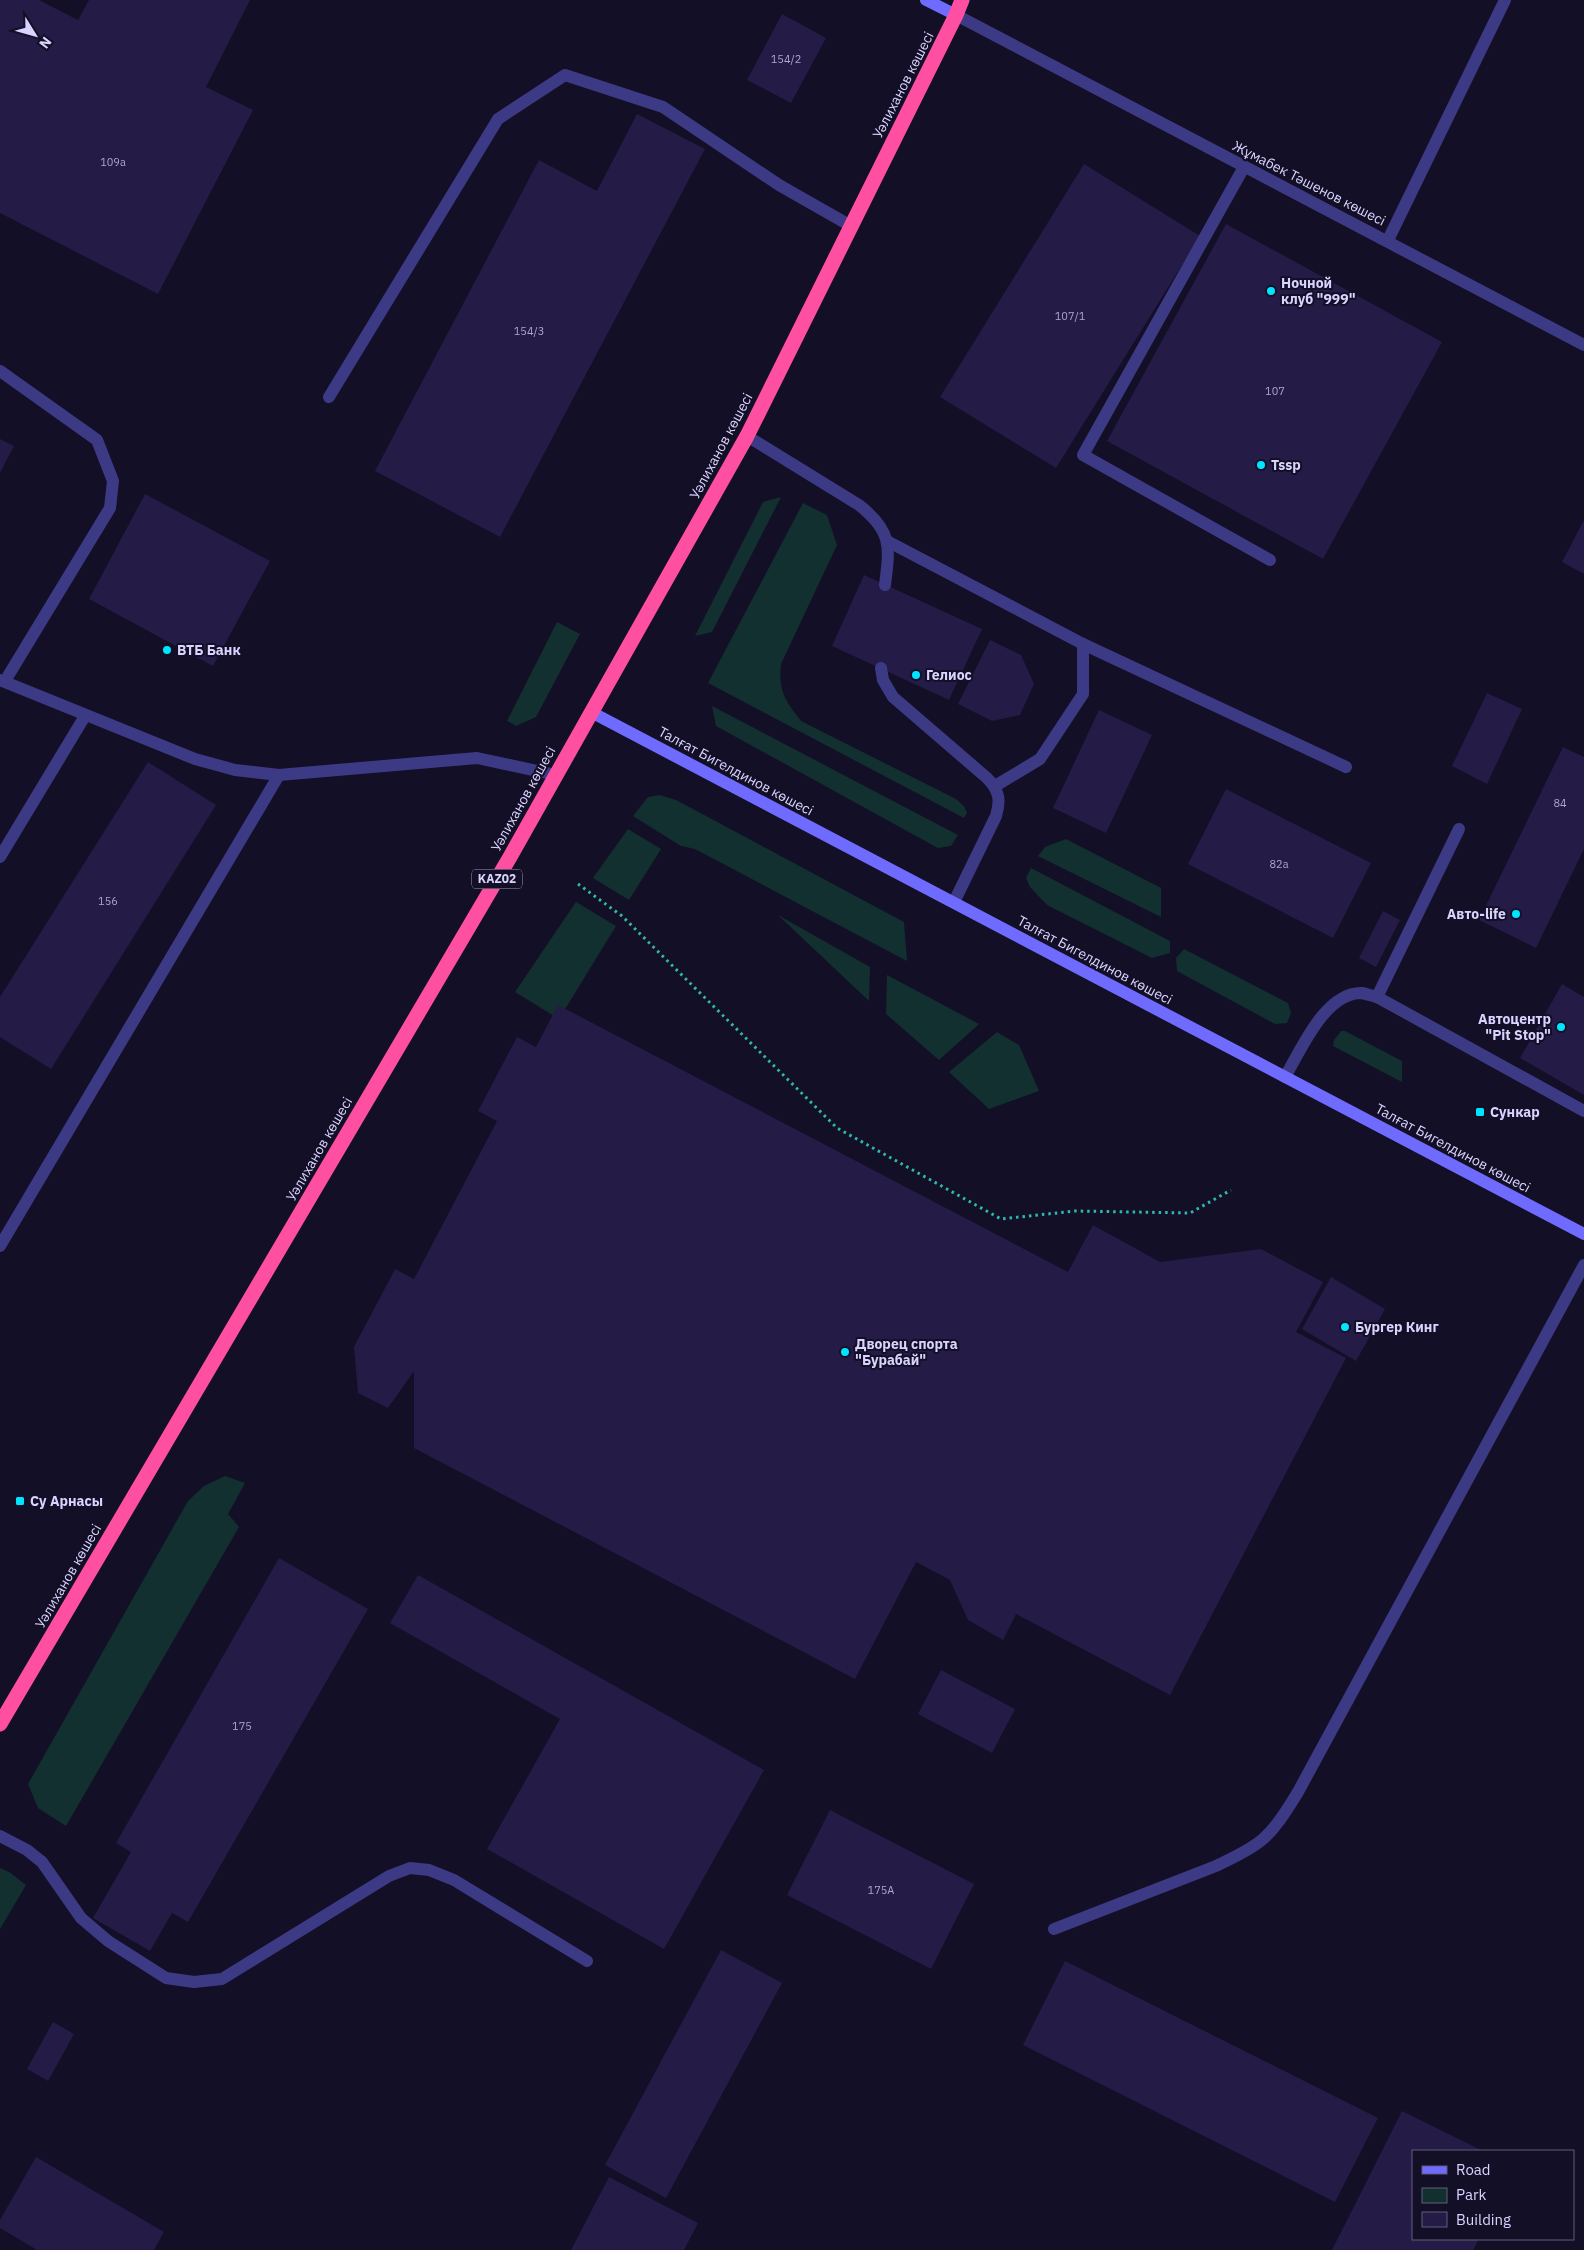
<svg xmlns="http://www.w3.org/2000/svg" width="1584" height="2250" font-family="'IBM Plex Sans',sans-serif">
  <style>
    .green { fill: #12302f }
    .building { fill: #241b47 }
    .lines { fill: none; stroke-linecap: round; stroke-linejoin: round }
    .path { stroke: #2fb8b0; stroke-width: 3; stroke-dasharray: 2.5 4; stroke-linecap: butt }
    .lane { stroke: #3d3a85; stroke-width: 12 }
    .street { stroke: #3d3a85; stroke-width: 12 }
    .secondary { stroke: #6f6bff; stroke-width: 12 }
    .highway { stroke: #ff4fa3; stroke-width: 15 }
    .poi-dot { fill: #00e5ff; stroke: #130f26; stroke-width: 2 }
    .labels { text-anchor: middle; stroke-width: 4; stroke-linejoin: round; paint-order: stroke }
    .number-label { font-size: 11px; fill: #aca6d1 }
    .shield { fill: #130f26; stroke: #9e99be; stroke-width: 1 }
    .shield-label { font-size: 12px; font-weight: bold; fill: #d9d4ff }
    .street-label { font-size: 14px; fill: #d9d4ff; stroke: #130f26 }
    .poi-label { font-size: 14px; font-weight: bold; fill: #d9d4ff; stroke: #130f26; text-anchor: start }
  </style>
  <rect width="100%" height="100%" fill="#130f26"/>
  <g class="green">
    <path d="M 781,497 L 712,632 L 695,636 L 763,502 Z"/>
    <path d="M 803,503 L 827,515 L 837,545 L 781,664 C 778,690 785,701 801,721 L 956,799 L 964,806 L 967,813 L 964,818 L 708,683 Z"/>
    <path d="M 557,622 L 580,634 L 536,717 L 516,726 L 507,721 Z"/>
    <path d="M 712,706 L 958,835 L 951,846 L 938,848 L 716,726 Z"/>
    <path d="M 660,795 L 676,800 L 904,922 L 907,961 L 695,849 L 681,846 L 633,816 L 648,797 Z"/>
    <path d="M 628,829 L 661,849 L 629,900 L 593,878 Z"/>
    <path d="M 1066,839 L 1161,888 L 1161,917 L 1038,856 L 1045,847 Z"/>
    <path d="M 1031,868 L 1170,941 L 1170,953 L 1152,958 L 1047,905 L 1030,887 L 1026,878 Z"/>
    <path d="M 576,902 L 616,926 L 559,1019 L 515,992 Z"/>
    <path d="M 778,915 L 870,967 L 869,1001 Z"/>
    <path d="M 1184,949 L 1288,1003 L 1291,1013 L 1287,1023 L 1275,1024 L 1177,971 L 1176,958 Z"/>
    <path d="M 887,975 L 979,1024 L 939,1060 L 886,1014 Z"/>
    <path d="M 1341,1031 L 1345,1031 L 1402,1061 L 1402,1082 L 1333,1046 L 1334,1040 Z"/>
    <path d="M 997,1032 L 1019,1045 L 1039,1091 L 989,1109 L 949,1072 Z"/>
    <path d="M 225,1476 L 245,1483 L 228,1514 L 239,1527 L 66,1826 L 38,1808 L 28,1784 L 188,1501 L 204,1486 Z"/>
    <path d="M 0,1868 L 9,1872 L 26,1885 L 0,1929 Z"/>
  </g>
  <g class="building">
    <path d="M 0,0 L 39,0 L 78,20 L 89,0 L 250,0 L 206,87 L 253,110 L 158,294 L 0,213 Z"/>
    <path d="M 782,14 L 826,38 L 791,103 L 747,80 Z"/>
    <path d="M 637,114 L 705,149 L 500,537 L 375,471 L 539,160 L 597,191 Z"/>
    <path d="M 1084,164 L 1200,236 L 1056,468 L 940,397 Z"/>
    <path d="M 1226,224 L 1442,342 L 1323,559 L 1107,441 Z"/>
    <path d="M 0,439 L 14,446 L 0,473 Z"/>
    <path d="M 145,494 L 270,561 L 213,666 L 89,599 Z"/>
    <path d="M 1584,520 L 1584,574 L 1562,562 Z"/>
    <path d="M 864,575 L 982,629 L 949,700 L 832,646 Z"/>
    <path d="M 990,640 L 1021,655 L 1034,684 L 1020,715 L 992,721 L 958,704 Z"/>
    <path d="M 1487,693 L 1522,709 L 1487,784 L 1452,766 Z"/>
    <path d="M 1099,710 L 1152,735 L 1106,833 L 1053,808 Z"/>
    <path d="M 1563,747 L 1584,757 L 1584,849 L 1536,948 L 1479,920 Z"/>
    <path d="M 148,762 L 216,805 L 51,1069 L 0,1037 L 0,997 Z"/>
    <path d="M 1226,789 L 1371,863 L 1333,938 L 1188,864 Z"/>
    <path d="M 1383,911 L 1400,920 L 1376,967 L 1359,958 Z"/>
    <path d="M 1562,984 L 1584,997 L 1584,1095 L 1520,1058 Z"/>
    <path d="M 558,1005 L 1068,1272 L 1093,1225 L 1160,1262 L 1261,1249 L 1323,1282 L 1296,1332 L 1346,1358 L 1170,1695 L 1016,1614 L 1003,1640 L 968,1620 L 950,1580 L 916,1562 L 855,1679 L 414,1448 L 414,1371 L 388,1408 L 358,1393 L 354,1347 L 395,1269 L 414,1279 L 497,1121 L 478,1111 L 517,1037 L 536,1047 Z"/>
    <path d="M 1331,1277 L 1385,1309 L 1356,1361 L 1302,1329 Z"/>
    <path d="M 279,1558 L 368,1609 L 188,1922 L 172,1913 L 150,1951 L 93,1918 L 131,1852 L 116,1843 Z"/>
    <path d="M 418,1575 L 764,1770 L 664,1949 L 487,1849 L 560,1719 L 390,1623 Z"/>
    <path d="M 941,1670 L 1015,1709 L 992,1753 L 918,1714 Z"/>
    <path d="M 830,1810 L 974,1884 L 931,1969 L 787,1895 Z"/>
    <path d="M 721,1950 L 782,1983 L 666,2198 L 605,2165 Z"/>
    <path d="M 1065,1961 L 1378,2118 L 1335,2202 L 1023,2045 Z"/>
    <path d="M 53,2022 L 74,2034 L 48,2081 L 27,2069 Z"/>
    <path d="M 1402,2111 L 1483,2151 L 1413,2151 L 1413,2239 L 1479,2239 L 1473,2250 L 1332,2250 Z"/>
    <path d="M 36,2157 L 164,2232 L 154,2250 L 37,2250 L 0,2228 L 0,2220 Z"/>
    <path d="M 609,2177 L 698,2223 L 684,2250 L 571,2250 Z"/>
  </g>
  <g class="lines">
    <path class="path" d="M 578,884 L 622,916 L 837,1128 L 1001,1219 L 1075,1211 L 1190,1213 L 1231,1190"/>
    <g class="lane">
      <path d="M 1244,167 L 1083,455 L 1270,560"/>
      <path d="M 1388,240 L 1505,0"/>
      <path d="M 0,371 L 97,440 L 113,481 L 110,508 L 5,681"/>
      <path d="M 329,397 L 498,119 L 565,75 L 663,107 L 779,185 L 851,226"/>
      <path d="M 747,436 L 859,505 C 892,531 890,546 885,585"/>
      <path d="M 887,541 L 1083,644 L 1346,767"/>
      <path d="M 881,668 L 883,680 L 893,697 L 987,778 C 999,790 1001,800 996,816 L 954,902"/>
      <path d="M 0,680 L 195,759 L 235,770 L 279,775 L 477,758 L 556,775"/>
      <path d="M 995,786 L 1040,759 L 1083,694 L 1083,644"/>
      <path d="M 0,857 L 85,716"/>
      <path d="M 1377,997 L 1459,829"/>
      <path d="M 1285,1077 C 1301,1050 1325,992 1362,993 C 1367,994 1372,996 1377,997 L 1584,1111"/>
      <path d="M 0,1246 L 279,775"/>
      <path d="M 0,1836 L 27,1850 L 42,1862 L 81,1918 L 108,1941 L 166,1978 L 194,1982 L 222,1979 L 389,1876 L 410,1868 L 429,1870 L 454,1880 L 587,1961"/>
      <path d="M 1054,1929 L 1216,1866 C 1232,1858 1249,1851 1263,1839 C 1277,1827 1288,1808 1298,1792 L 1584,1265"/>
    </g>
    <path class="street" d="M 956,15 L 1584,345"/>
    <g class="secondary">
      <path d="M 926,0 L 956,15"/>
      <path d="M 591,712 L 1584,1234"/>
    </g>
    <path class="highway" d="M 0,1724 L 510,857 L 747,436 L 956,15 L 962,0"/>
  </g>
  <g class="poi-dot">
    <circle cx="1271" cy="291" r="5"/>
    <circle cx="1261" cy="465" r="5"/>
    <circle cx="167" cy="650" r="5"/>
    <circle cx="916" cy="675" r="5"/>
    <circle cx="1516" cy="914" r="5"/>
    <circle cx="1561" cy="1027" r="5"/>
    <rect x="1475" y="1107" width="10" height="10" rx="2.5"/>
    <circle cx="1345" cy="1327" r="5"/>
    <circle cx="845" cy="1352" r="5"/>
    <rect x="15" y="1496" width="10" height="10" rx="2.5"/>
  </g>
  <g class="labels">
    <g class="number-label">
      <text x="786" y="63">154/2</text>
      <text x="113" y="166">109а</text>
      <text x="1070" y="320">107/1</text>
      <text x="529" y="335">154/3</text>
      <text x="1275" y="395">107</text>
      <text x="1560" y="807">84</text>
      <text x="1279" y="868">82а</text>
      <text x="108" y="905">156</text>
      <text x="242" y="1730">175</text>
      <text x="881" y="1894">175А</text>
    </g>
    <rect class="shield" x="472" y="869.5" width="50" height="19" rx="4"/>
    <g class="shield-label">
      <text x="497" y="883">KАZ02</text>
    </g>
    <g class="street-label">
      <text transform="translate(903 85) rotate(-63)" y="5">Уәлиханов көшесі</text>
      <text transform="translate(1309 183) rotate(27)" y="5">Жұмабек Тәшенов көшесі</text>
      <text transform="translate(721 446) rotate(-62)" y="5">Уәлиханов көшесі</text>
      <text transform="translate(736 771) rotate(28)" y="5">Талғат Бигелдинов көшесі</text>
      <text transform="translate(523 799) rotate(-61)" y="5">Уәлиханов көшесі</text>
      <text transform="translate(1095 960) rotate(28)" y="5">Талғат Бигелдинов көшесі</text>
      <text transform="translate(1453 1148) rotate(28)" y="5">Талғат Бигелдинов көшесі</text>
      <text transform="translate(319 1149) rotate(-60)" y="5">Уәлиханов көшесі</text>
      <text transform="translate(68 1576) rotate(-60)" y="5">Уәлиханов көшесі</text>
    </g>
    <g class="poi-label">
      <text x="1281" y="288">Ночной<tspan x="1281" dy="16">клуб "999"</tspan></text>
      <text x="1271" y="470">Tssp</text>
      <text x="177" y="655">ВТБ Банк</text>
      <text x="926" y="680">Гелиос</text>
      <text x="1506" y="919" text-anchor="end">Авто-life</text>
      <text x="1551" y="1024" text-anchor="end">Автоцентр<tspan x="1551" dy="16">"Pit Stop"</tspan></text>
      <text x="1490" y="1117">Сункар</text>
      <text x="1355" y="1332">Бургер Кинг</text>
      <text x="855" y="1349">Дворец спорта<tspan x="855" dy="16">"Бурабай"</tspan></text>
      <text x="30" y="1506">Су Арнасы</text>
    </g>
  </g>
  <rect x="1412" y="2150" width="162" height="90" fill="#130f26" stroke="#625e7d"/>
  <rect x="1422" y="2166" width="25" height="8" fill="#6f6bff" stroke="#625e7d"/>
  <text x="1456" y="2175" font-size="15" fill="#d9d4ff">Road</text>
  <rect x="1422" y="2188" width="25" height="15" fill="#12302f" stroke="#625e7d"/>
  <text x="1456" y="2200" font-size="15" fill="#d9d4ff">Park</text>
  <rect x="1422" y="2212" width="25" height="15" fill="#241b47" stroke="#625e7d"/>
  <text x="1456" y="2225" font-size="15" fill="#d9d4ff">Building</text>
  <g transform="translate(35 35) rotate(127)" stroke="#130f26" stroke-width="4" paint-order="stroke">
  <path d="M0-4L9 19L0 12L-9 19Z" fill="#d9d4ff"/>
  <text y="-8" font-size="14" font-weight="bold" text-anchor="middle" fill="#d9d4ff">N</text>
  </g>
</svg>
